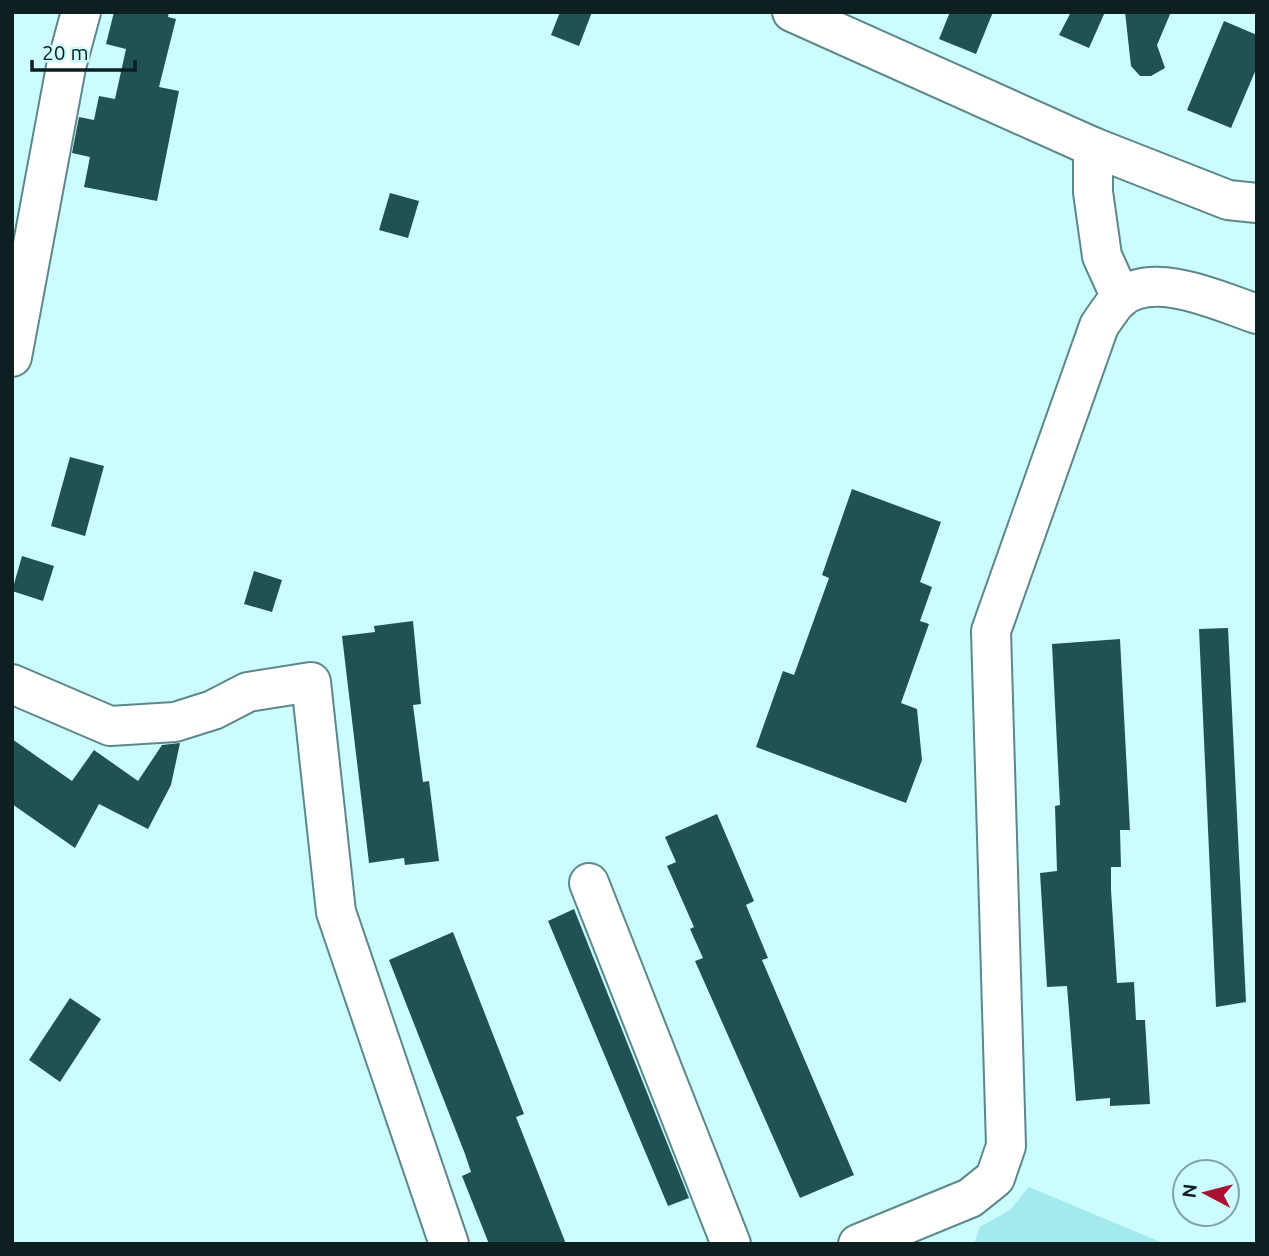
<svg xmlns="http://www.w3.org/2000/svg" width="1269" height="1256" font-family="Ubuntu,sans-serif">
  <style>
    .green { fill: #a2eaed }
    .building { fill: #205254 }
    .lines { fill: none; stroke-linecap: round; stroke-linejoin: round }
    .minor-casing { stroke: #5c888a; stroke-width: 42 }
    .minor { stroke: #fff; stroke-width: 38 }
  </style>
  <rect width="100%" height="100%" fill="#cdfcfe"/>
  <path class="green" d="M 1029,1187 L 1165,1244 L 974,1244 L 980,1227 L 1010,1210 Z"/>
  <g class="building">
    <path d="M 114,12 L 169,12 L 168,17 L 176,19 L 159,87 L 179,91 L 157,201 L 84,187 L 90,157 L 72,153 L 79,117 L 94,120 L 99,96 L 115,99 L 126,49 L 106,44 Z"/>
    <path d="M 560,12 L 592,12 L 579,46 L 551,35 Z"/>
    <path d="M 950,12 L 993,12 L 976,54 L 939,39 Z"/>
    <path d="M 1071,12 L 1105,12 L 1089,48 L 1059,35 Z"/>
    <path d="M 1125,12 L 1171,12 L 1157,45 L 1165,68 L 1151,76 L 1140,76 L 1131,66 Z"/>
    <path d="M 1224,21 L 1257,35 L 1257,67 L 1231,128 L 1187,110 Z"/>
    <path d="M 390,193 L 419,201 L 408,238 L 379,230 Z"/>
    <path d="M 70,457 L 104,466 L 85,536 L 51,526 Z"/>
    <path d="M 852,489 L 941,522 L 920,582 L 932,587 L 920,621 L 929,624 L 901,703 L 917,709 L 922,760 L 906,803 L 756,747 L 783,671 L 794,675 L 829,578 L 822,575 Z"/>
    <path d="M 22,556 L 54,566 L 43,601 L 12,591 Z"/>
    <path d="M 254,571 L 282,580 L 272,612 L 244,604 Z"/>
    <path d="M 413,621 L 421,704 L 413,705 L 423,782 L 429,781 L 439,861 L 405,865 L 404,858 L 369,863 L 342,636 L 375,632 L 374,626 Z"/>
    <path d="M 1228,628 L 1246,1002 L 1216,1007 L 1199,629 Z"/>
    <path d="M 1120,639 L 1130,830 L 1120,830 L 1121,867 L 1111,867 L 1111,890 L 1117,983 L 1134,982 L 1136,1020 L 1145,1020 L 1150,1104 L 1110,1106 L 1110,1098 L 1076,1101 L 1067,986 L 1047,987 L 1040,873 L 1057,871 L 1055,806 L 1060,805 L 1052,644 Z"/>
    <path d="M 12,739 L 72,781 L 94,750 L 138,781 L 162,745 L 180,743 L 171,785 L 148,829 L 99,804 L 75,848 L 12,804 Z"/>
    <path d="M 717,814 L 754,901 L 746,905 L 768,958 L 762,960 L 854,1175 L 800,1198 L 695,961 L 703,958 L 690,929 L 694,927 L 667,866 L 676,862 L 665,837 Z"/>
    <path d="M 574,909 L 689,1198 L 668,1206 L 548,921 Z"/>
    <path d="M 453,932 L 524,1114 L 516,1117 L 566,1244 L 489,1244 L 462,1176 L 471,1172 L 465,1154 L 389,960 Z"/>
    <path d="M 70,998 L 101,1019 L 60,1082 L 29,1060 Z"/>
  </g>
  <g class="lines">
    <defs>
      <g id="minor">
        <path d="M 792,12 L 1093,147 L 1228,200 L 1257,203"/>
        <path d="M 1093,147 L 1093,192 L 1102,256 L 1121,298"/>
        <path d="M 12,357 L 66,67 L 81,12"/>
        <path d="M 12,684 L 110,726 L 175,722 L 213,710 L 248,692 L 311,682 L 336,912 L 449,1244"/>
        <path d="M 589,883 L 731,1244"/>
        <path d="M 858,1244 L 970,1198 L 995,1178 L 1006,1146 L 991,631 L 1099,326 C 1105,317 1112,306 1119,299 C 1153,269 1221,302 1257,314"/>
      </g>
    </defs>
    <use href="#minor" class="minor-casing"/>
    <use href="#minor" class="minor"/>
  </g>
  <rect width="1269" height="1256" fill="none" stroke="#0d1f20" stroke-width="28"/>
  <g transform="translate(1206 1193) rotate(277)"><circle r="33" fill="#cdfcfe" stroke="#80a4a5" stroke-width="2"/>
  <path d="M0-5L12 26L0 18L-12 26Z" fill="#a81131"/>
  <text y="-10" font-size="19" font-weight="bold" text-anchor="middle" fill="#0d1f20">N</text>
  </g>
  <path d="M32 60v10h103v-10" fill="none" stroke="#0d1f20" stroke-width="3.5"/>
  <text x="42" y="60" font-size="21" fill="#0d1f20" stroke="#cdfcfe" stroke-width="5" paint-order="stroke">20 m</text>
</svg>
